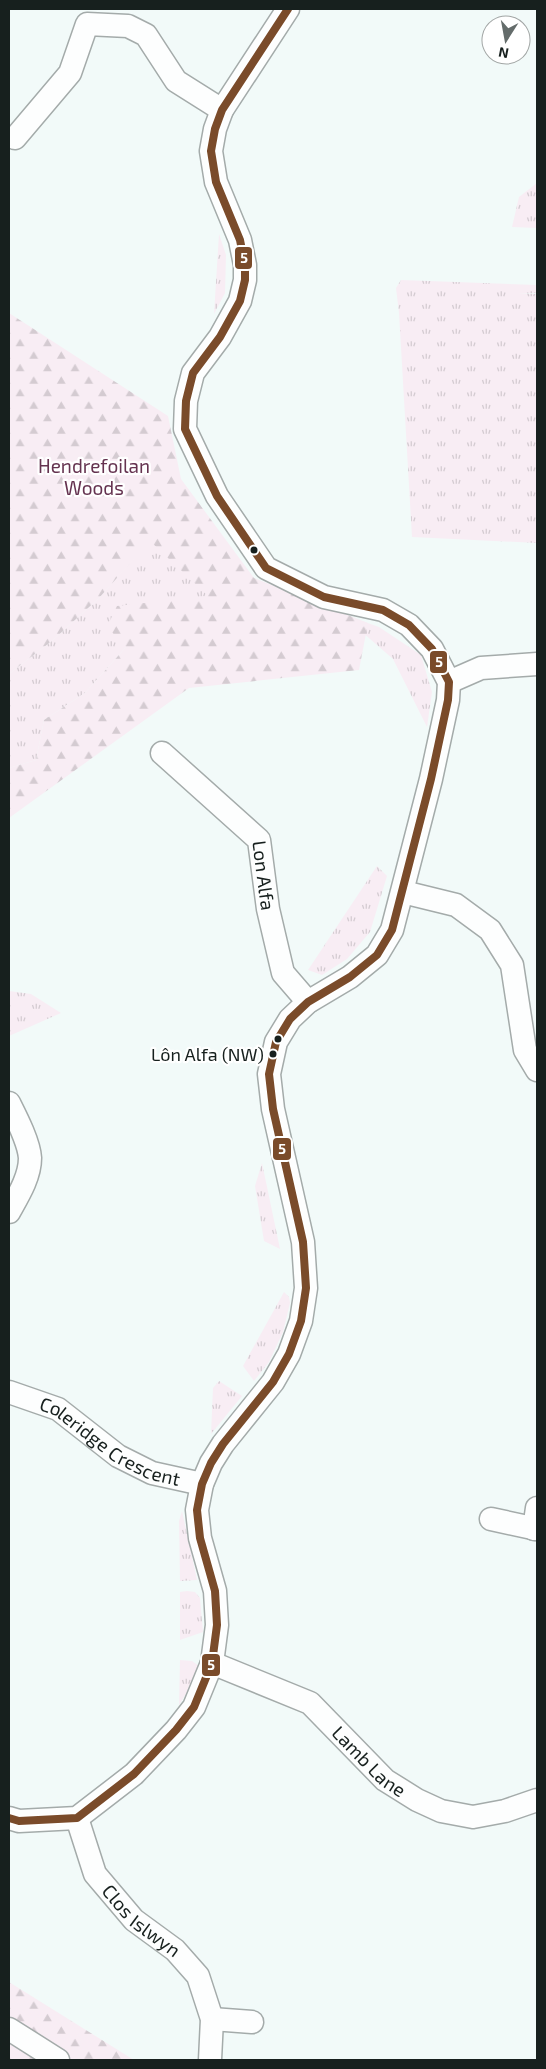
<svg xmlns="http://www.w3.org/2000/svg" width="546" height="2069" font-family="'Exo 2',sans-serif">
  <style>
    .grass { fill: url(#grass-tufts) }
    .forest { fill: url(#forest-firs) }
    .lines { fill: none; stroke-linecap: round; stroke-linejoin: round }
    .street-casing { stroke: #a4abaa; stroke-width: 25 }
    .street { stroke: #fdfefe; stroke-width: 22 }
    .bus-1-casing { stroke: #fff; stroke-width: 11 }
    .bus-1 { stroke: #7a4b2a; stroke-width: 8 }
    .bus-dot { fill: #17201e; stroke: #fff; stroke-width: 2 }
    .labels { text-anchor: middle; stroke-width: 4.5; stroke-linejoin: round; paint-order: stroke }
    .bus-label { font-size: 18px; fill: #17201e; stroke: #fff; text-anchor: end }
    .park-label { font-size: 19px; fill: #653350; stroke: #fff }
    .street-label { font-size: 19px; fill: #17201e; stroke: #fff }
    .line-badge { stroke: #fff; stroke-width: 2 }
    .badge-label { font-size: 14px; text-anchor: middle; font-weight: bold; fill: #fff }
  </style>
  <defs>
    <pattern id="grass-tufts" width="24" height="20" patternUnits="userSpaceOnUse" patternTransform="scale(1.25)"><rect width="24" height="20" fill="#f8edf4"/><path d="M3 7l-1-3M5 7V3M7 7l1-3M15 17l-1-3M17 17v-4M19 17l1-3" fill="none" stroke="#d4cbd1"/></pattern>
    <pattern id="forest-firs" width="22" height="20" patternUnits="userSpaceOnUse" patternTransform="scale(1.25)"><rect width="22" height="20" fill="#f8edf4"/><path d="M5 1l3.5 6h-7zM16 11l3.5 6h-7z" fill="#d4cbd1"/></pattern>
  </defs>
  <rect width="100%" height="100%" fill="#f2faf9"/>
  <g class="grass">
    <path d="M 537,183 L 537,228 L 512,227 L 519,197 Z"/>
    <path d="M 219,234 L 226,255 L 225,293 L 214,314 Z"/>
    <path d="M 401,280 L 537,285 L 537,293 L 518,293 L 537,294 L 537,543 L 412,537 L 399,313 L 396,288 Z"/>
    <path d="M 150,540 L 209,596 L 126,647 L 85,693 L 44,720 L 36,760 L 9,768 L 9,674 L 53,640 L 99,598 Z"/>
    <path d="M 362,621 L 379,627 L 421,655 L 432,692 L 427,727 L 393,659 L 362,632 Z"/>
    <path d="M 377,866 L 387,876 L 370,932 L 347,959 L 322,975 L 308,970 Z"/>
    <path d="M 9,991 L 31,994 L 61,1013 L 9,1036 Z"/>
    <path d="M 262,1163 L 280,1249 L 264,1241 L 255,1186 Z"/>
    <path d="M 284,1292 L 289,1297 L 290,1303 L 283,1332 L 269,1362 L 254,1381 L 243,1366 Z"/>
    <path d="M 219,1381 L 242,1396 L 211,1434 L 213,1388 Z"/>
    <path d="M 182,1511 L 197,1580 L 180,1581 L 179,1521 Z"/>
    <path d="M 187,1591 L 195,1592 L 200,1598 L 203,1632 L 180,1640 L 180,1592 Z"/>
    <path d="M 180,1660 L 192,1661 L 199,1666 L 189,1689 L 179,1705 Z"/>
  </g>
  <g class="forest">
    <path d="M 9,313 L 168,416 L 181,479 L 254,578 L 368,623 L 359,670 L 189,688 L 9,818 L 9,768 L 36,760 L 44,720 L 85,693 L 126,647 L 107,627 L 117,606 L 208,596 L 150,541 L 99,598 L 53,640 L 9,674 Z"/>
    <path d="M 9,1982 L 134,2060 L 9,2060 Z"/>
  </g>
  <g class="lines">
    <defs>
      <g id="street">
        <path d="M 15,138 L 70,73 L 87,24 L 128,26 L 146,35 L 176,81 L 222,110"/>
        <path d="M 449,682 L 481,668 L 537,664"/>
        <path id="s1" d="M 162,753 L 259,840 L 268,909 L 283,973 L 308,1002"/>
        <path d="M 403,892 L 456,905 L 490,930 L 512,965 L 525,1050 L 537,1070"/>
        <path d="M 9,1103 C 16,1117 29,1142 30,1158 C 30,1177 18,1196 9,1212"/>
        <path id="s2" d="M 9,1392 L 58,1409 L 118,1456 L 152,1473 L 202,1484"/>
        <path d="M 491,1519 L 537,1529"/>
        <path d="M 534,1529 L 537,1508"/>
        <path id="s3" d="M 212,1663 L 310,1703 L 385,1780 L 417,1800 L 441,1811 L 473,1817 L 505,1811 L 537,1800"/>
        <path d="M 9,1818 L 19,1821 L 77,1818 L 134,1774 L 176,1730 L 194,1707 L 212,1663 L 217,1625 L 215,1591 L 200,1538 L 197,1510 L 202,1484 L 211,1463 L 223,1444 L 273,1382 L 289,1354 L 301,1321 L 306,1288 L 303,1242 L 273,1109 L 269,1074 L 276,1042 L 290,1019 L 308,1002 L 350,977 L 377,955 L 392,930 L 431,779 L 448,700 L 449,682 L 432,649 L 409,625 L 383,610 L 324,597 L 266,568 L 217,496 L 185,429 L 186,401 L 193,373 L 220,337 L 240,301 L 245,280 L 245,265 L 240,240 L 216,182 L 211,151 L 215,129 L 222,110 L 288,9"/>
        <path id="s4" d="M 77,1818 L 95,1874 L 134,1920 L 175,1950 L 198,1976 L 212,2019 L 210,2060"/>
        <path d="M 212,2019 L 252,2022"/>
        <path d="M 9,2029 L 58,2060"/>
      </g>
    </defs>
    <use href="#street" class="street-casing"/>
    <use href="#street" class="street"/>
    <defs>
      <path id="bus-1" d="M 9,1818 L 19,1821 L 77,1818 L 134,1774 L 176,1730 L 194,1707 L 212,1663 L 217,1625 L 215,1591 L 200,1538 L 197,1510 L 202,1484 L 211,1463 L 223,1444 L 273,1382 L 289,1354 L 301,1321 L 306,1288 L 303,1242 L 273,1109 L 269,1074 L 276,1042 L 290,1019 L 308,1002 L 350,977 L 377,955 L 392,930 L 431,779 L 448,700 L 449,682 L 432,649 L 409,625 L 383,610 L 324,597 L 266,568 L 217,496 L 185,429 L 186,401 L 193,373 L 220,337 L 240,301 L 245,280 L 245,265 L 240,240 L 216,182 L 211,151 L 215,129 L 222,110 L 288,9"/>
    </defs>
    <use href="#bus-1" class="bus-1-casing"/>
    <use href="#bus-1" class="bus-1"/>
  </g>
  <g class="bus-dot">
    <circle cx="254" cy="550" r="4.5"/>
    <circle cx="278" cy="1039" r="4.5"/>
    <circle cx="273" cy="1054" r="4.5"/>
  </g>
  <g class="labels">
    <g class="bus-label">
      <text x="264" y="1061">Lôn Alfa (NW)</text>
    </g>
    <g class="park-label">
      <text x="94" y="473">Hendrefoilan<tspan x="94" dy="22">Woods</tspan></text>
    </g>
    <g class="street-label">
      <text dy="7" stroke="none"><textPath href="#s1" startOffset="166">Lon Alfa</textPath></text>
      <text dy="7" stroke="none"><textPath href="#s2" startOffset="114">Coleridge Crescent</textPath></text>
      <text dy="7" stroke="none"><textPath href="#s3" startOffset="189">Lamb Lane</textPath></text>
      <text dy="7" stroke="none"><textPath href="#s4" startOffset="125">Clos Islwyn</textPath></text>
    </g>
  </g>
  <g class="line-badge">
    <rect x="234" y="246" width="19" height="24" rx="5" fill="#7a4b2a"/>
    <rect x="429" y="650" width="19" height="24" rx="5" fill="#7a4b2a"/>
    <rect x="272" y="1137" width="20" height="24" rx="5" fill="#7a4b2a"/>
    <rect x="201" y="1653" width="20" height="24" rx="5" fill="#7a4b2a"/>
  </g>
  <g class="badge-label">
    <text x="244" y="263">5</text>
    <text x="439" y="667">5</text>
    <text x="282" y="1154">5</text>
    <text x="211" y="1670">5</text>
  </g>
  <rect width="546" height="2069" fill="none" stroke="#17201e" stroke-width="20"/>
  <g transform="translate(506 40) rotate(191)"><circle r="24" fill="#ffffff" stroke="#a2a6a5"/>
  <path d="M0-4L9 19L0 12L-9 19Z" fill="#646c6b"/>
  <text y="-8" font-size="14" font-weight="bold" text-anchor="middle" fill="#17201e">N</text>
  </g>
</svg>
